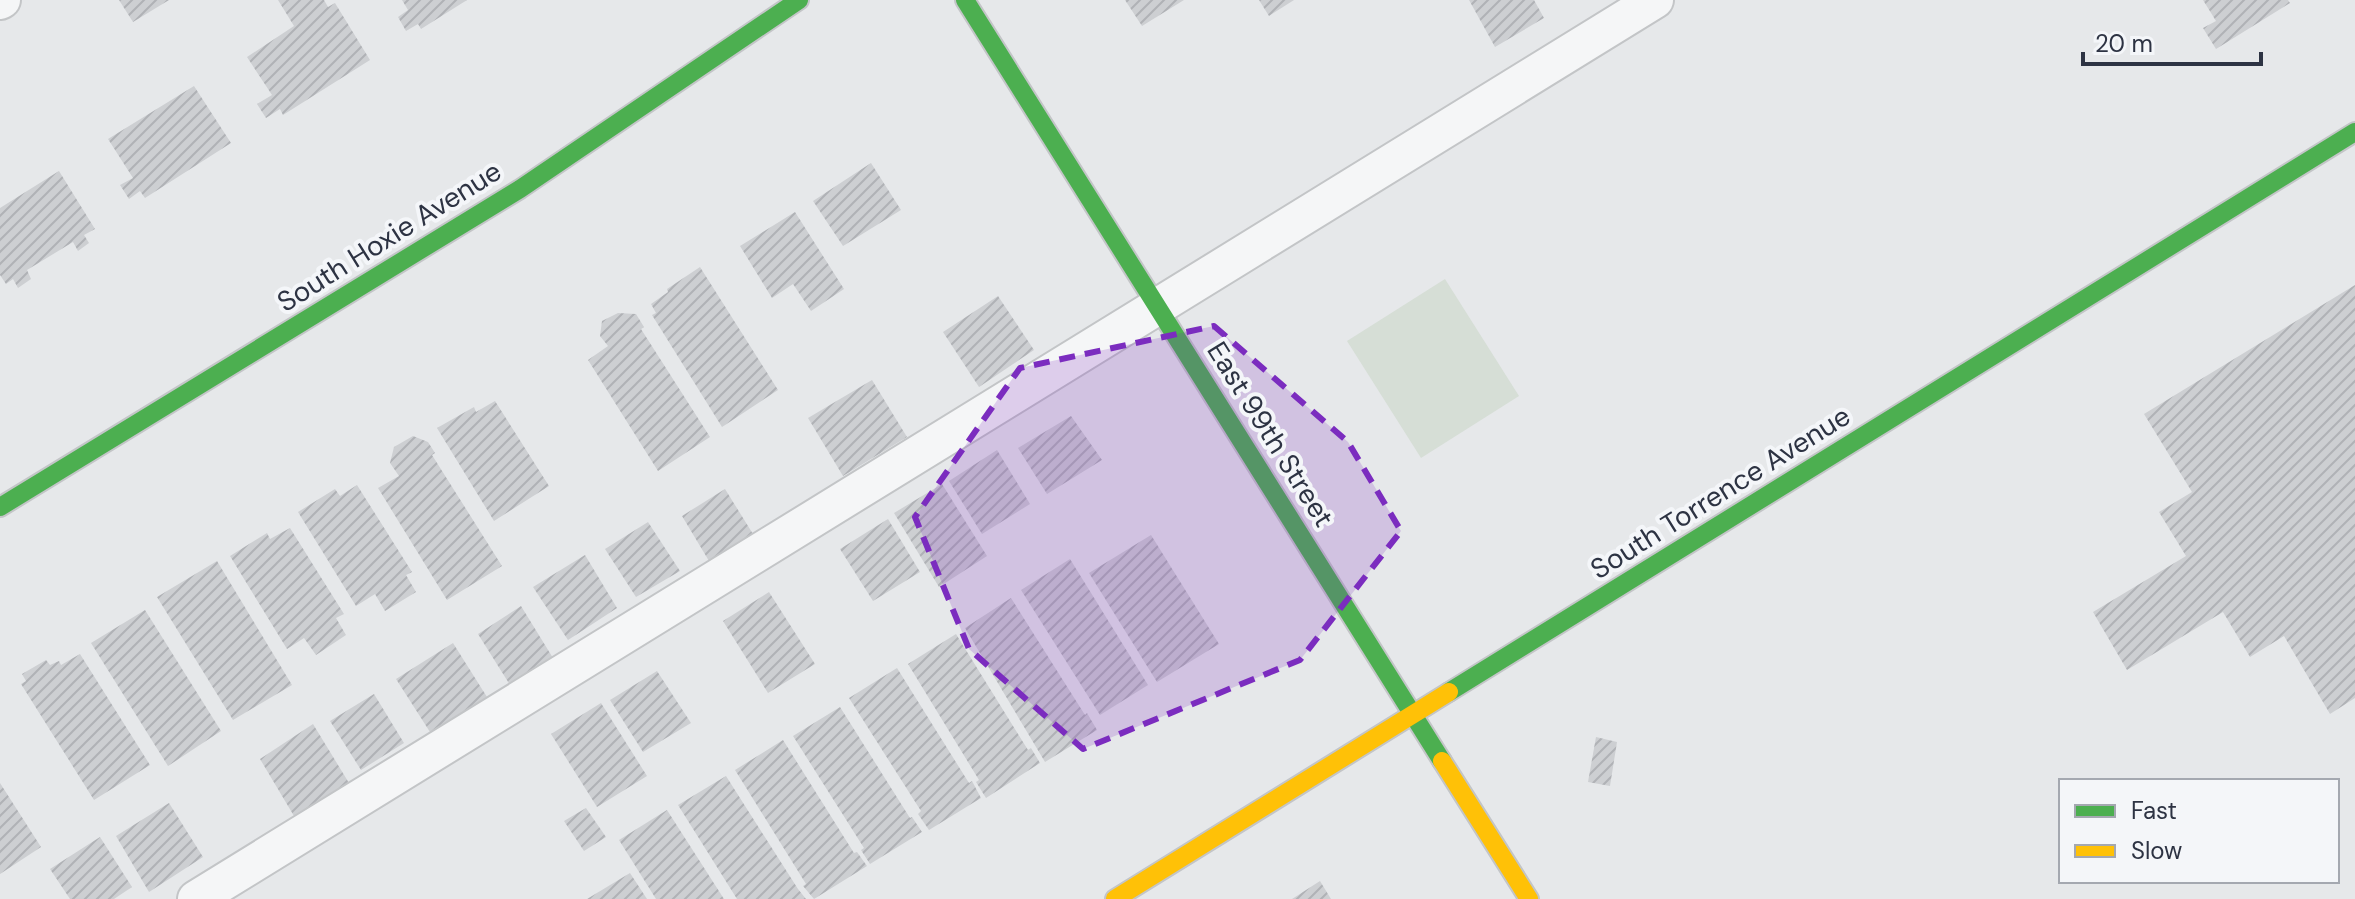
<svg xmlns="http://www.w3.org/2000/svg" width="2355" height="899" font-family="'DM Sans',sans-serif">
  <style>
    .park { fill: #d6ded6 }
    .building { fill: url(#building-hatch) }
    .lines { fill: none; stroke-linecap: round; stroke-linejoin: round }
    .lane-casing { stroke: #c3c5c7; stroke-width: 40 }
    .fast-casing { stroke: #c3c5c7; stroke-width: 22 }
    .slow-casing { stroke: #c3c5c7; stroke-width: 22 }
    .lane { stroke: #f5f6f7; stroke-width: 36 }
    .fast { stroke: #4caf50; stroke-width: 18 }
    .slow { stroke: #ffc107; stroke-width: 18 }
    .marked { fill: #7b2cbf; fill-opacity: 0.2; stroke: #7b2cbf; stroke-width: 6; stroke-dasharray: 16 10; stroke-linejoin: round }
    .labels { text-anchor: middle; stroke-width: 8; stroke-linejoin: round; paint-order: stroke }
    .street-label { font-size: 28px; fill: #2d3343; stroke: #f4f6f9 }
  </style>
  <defs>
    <pattern id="building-hatch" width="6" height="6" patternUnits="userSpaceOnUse" patternTransform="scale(2)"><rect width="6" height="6" fill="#cdcfd2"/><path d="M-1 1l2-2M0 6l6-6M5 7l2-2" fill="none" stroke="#b0b2b6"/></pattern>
  </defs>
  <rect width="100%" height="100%" fill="#e6e8ea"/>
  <path class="park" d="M 1445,279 L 1519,396 L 1421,458 L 1347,341 Z"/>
  <g class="building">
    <path d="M 119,0 L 169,0 L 133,22 Z"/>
    <path d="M 278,0 L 324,0 L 328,7 L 335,3 L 370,60 L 283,115 L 280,109 L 266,118 L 257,104 L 272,95 L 247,57 L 294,26 Z"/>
    <path d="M 402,0 L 467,0 L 421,29 L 418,24 L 406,31 L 398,17 L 408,10 Z"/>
    <path d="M 1125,0 L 1184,0 L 1142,26 Z"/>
    <path d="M 1259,0 L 1294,0 L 1269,16 Z"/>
    <path d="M 1469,0 L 1534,0 L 1544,18 L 1495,47 Z"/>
    <path d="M 2203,0 L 2288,0 L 2290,3 L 2216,49 L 2203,28 L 2216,21 Z"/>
    <path d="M 194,86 L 231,143 L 145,198 L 140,191 L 129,199 L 120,185 L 133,178 L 108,139 Z"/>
    <path d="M 871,163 L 901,210 L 843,246 L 813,201 Z"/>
    <path d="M 59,171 L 95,229 L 84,235 L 89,243 L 78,251 L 73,242 L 27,270 L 31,279 L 18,288 L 13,279 L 6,284 L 0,275 L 0,208 Z"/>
    <path d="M 795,212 L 844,289 L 811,311 L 793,284 L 772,298 L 740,246 Z"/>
    <path d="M 700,267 L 778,390 L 722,427 L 652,315 L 656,313 L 651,304 L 668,292 L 667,289 Z"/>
    <path d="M 2355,285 L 2355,698 L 2330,714 L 2284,636 L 2250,657 L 2223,612 L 2127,670 L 2093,612 L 2186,556 L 2159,512 L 2192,492 L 2144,414 Z"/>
    <path d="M 998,296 L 1034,350 L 979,387 L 943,332 Z"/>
    <path d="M 618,313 L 636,314 L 644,327 L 641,329 L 710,437 L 658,471 L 588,360 L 608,346 L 600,336 L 602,321 Z"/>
    <path d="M 872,380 L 907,437 L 843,476 L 808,418 Z"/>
    <path d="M 495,401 L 549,486 L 494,521 L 437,428 L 474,407 L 476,412 Z"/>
    <path d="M 1071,416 L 1102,460 L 1047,494 L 1018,448 Z"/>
    <path d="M 413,436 L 428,442 L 435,453 L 432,455 L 502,566 L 447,600 L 378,488 L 399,476 L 390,463 L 394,447 Z"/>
    <path d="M 997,450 L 1030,504 L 982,534 L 949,481 Z"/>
    <path d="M 942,484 L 987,556 L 939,587 L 894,513 Z"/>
    <path d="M 357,485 L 412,572 L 406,575 L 416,592 L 385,611 L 375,594 L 356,606 L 298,512 L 335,489 L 340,496 Z"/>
    <path d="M 725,489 L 753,534 L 709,561 L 682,516 Z"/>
    <path d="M 888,519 L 920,572 L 873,601 L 840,549 Z"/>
    <path d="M 648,522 L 680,571 L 636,597 L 605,549 Z"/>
    <path d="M 290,528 L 344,614 L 336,618 L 346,635 L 316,655 L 304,638 L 287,649 L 230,556 L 267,533 L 270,539 Z"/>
    <path d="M 1151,535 L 1219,644 L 1157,682 L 1089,573 Z"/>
    <path d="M 585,555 L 617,608 L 568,640 L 533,587 Z"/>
    <path d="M 1070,559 L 1148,685 L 1100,715 L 1021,590 Z"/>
    <path d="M 217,561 L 292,685 L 233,720 L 157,597 Z"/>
    <path d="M 769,592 L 815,664 L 768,693 L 723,621 Z"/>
    <path d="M 1011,598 L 1085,715 L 1087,713 L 1097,730 L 1045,762 L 965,628 Z"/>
    <path d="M 521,606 L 553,658 L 510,685 L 478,634 Z"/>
    <path d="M 145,610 L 221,731 L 168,766 L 91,643 Z"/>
    <path d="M 956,634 L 1028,750 L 1031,748 L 1040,763 L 986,798 L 976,782 L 979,780 L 908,664 Z"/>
    <path d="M 453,643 L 487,697 L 430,732 L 396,679 Z"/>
    <path d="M 80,654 L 150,765 L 94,800 L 21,684 L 26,681 L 22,674 L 46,660 L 50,665 L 59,661 L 61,665 Z"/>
    <path d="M 897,668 L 969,783 L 972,781 L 981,798 L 929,830 L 918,814 L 921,811 L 849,698 Z"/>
    <path d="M 657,671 L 691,723 L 643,752 L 610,700 Z"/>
    <path d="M 374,694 L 404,743 L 361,770 L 330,721 Z"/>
    <path d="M 601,703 L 647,776 L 597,807 L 551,734 Z"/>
    <path d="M 840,707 L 910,818 L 912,817 L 922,832 L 870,864 L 861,850 L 864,848 L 793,736 Z"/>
    <path d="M 313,724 L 349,783 L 294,816 L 260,759 Z"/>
    <path d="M 1596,737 L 1617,742 L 1610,786 L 1588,782 Z"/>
    <path d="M 783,740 L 854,853 L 857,852 L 867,866 L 814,899 L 803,886 L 806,884 L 735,770 Z"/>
    <path d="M 726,776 L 798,889 L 806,899 L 737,899 L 678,805 Z"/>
    <path d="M 0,783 L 41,847 L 0,874 Z"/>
    <path d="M 169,803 L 203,857 L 149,892 L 116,836 Z"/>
    <path d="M 586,808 L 606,837 L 584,851 L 564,821 Z"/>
    <path d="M 667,810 L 724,899 L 656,899 L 619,840 Z"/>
    <path d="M 100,837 L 132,887 L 114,899 L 70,899 L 50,869 Z"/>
    <path d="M 630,873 L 647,899 L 587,899 Z"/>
    <path d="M 1320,881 L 1331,899 L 1292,899 Z"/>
  </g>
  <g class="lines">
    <defs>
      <g id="lane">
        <path d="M 0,1 L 2,0"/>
        <path d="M 196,899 L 1655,0"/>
      </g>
      <g id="fast">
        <path d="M 965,0 L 1442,761"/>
        <path d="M 0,507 L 520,189 L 799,0"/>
        <path d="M 1449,692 L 2355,132"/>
      </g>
      <g id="slow">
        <path d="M 1442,761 L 1529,899"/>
        <path d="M 1115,899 L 1449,692"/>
      </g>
    </defs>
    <use href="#lane" class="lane-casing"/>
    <use href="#fast" class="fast-casing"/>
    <use href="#slow" class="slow-casing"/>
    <use href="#lane" class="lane"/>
    <use href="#fast" class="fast"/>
    <use href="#slow" class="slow"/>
  </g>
  <path class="marked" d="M 1214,326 L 1348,442 L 1401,531 L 1300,660 L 1083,749 L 969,649 L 915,517 L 1020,368 Z"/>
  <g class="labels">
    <g class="street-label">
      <text transform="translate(389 236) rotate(-32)" y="10">South Hoxie Avenue</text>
      <text transform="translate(1271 434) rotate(58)" y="10">East 99th Street</text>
      <text transform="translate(1720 492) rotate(-32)" y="10">South Torrence Avenue</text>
    </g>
  </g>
  <rect x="2059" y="779" width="280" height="104" fill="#f4f6f9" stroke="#a4a8b0" stroke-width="2"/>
  <rect x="2075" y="805" width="40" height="12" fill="#4caf50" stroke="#a4a8b0" stroke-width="2"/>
  <text x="2131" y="819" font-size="24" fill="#2d3343">Fast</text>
  <rect x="2075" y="845" width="40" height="12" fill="#ffc107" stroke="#a4a8b0" stroke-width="2"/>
  <text x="2131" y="859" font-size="24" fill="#2d3343">Slow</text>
  <path d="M2083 52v12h178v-12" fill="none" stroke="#2d3343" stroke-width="4"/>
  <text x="2095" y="52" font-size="24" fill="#2d3343" stroke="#f4f6f9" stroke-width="6" paint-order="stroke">20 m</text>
</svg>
